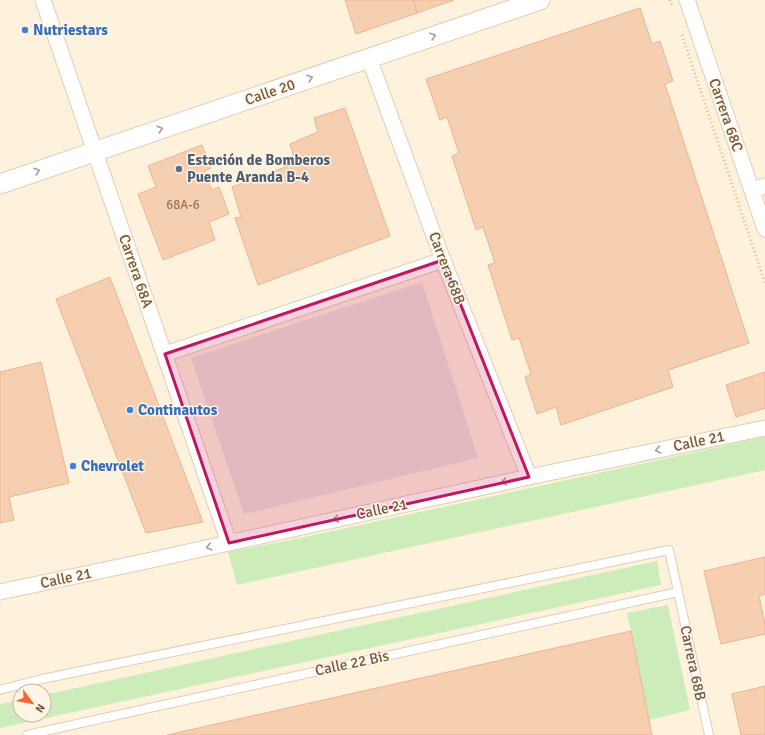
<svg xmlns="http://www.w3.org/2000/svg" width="765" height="735" font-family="Signika,sans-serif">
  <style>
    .industrial { fill: #ebe2d9 }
    .green { fill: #ccecba }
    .building { fill: #f6cfb1; stroke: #eab590 }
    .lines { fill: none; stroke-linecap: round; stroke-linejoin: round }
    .service-casing { stroke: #e2cdb8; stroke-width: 10 }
    .minor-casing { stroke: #e2cdb8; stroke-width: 17 }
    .tertiary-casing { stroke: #e2cdb8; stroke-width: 21 }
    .path { stroke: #dab295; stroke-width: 2.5; stroke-dasharray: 1 3; stroke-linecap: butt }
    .service { stroke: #fff; stroke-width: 8 }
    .minor { stroke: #fff; stroke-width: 15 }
    .tertiary { stroke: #fff; stroke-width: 19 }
    .oneway { stroke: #ac9a8e }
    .marked { fill: #c2185b; fill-opacity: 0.2; stroke: #c2185b; stroke-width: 3; stroke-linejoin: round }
    .shop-dot { fill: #3f7fe0; stroke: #fff5e4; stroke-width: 1.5 }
    .service-dot { fill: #5c6f8a; stroke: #fff5e4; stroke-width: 1.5 }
    .labels { text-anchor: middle; stroke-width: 3; stroke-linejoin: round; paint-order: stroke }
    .number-label { font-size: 13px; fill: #94755e }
    .shop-label { font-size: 15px; font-weight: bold; fill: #366cbe; stroke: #fff5e4; text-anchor: start }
    .street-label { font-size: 15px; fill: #745743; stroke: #fff5e4 }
    .service-label { font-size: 15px; font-weight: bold; fill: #4e5e75; stroke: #fff5e4; text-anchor: start }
  </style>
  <rect width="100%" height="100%" fill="#fef2dc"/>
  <path class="industrial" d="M 422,282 L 478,458 L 244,514 L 191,358 Z"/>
  <g class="green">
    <path d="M 765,437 L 765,470 L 237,585 L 228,552 L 291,540 Z"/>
    <path d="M 657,561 L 661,585 L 0,728 L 0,704 L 20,700 L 20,715 L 44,715 L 44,695 Z"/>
    <path d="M 668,605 L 690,710 L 649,720 L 627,613 Z"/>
  </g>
  <g class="building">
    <path d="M 345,0 L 413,0 L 417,13 L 356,34 Z"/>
    <path d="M 413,0 L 454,0 L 417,13 Z"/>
    <path d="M 640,8 L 652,44 L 660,41 L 673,81 L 665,84 L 749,343 L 668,370 L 673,387 L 561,425 L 556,407 L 537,414 L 525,377 L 531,374 L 519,338 L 512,340 L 488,265 L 495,263 L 483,227 L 476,230 L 452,156 L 459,153 L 447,117 L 440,120 L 426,79 Z"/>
    <path d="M 345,108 L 390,236 L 258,285 L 235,218 L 241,217 L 232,187 L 296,163 L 290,144 L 318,132 L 314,118 Z"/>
    <path d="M 202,145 L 211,168 L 204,171 L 212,190 L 219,187 L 229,214 L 209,222 L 215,240 L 163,260 L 138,194 L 156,187 L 148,166 Z"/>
    <path d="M 110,277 L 203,522 L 146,533 L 56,299 Z"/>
    <path d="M 41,362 L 69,483 L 9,497 L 14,520 L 0,523 L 0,372 Z"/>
    <path d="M 765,372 L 765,408 L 736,417 L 726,385 Z"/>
    <path d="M 765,557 L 765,594 L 759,596 L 765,624 L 765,634 L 721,644 L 704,571 Z"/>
    <path d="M 631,631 L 652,735 L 167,735 Z"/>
    <path d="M 765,686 L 765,735 L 741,735 L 732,694 Z"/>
  </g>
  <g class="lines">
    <defs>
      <g id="service">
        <path d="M 0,690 L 42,679 L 669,550 L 709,735"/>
        <path d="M 27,735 L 678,592"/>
      </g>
      <g id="minor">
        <path d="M 43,0 L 229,543"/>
        <path d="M 687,0 L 765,229"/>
        <path d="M 369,58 L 443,260 L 529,477"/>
        <path d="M 752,190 L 765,186"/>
        <path d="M 165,354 L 443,260"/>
        <path d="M 0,592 L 147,561 L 529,477 L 765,428"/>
      </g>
      <path id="tertiary" d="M 0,184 L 540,0"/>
    </defs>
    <use href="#service" class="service-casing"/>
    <use href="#minor" class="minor-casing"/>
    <use href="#tertiary" class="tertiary-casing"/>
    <g class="path">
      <path d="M 670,0 L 673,7"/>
      <path d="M 682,35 L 765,283"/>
    </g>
    <use href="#service" class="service"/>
    <use href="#minor" class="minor"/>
    <use href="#tertiary" class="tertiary"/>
  </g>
  <defs><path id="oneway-chevron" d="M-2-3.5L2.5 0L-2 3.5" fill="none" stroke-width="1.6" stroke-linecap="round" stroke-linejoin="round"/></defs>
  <g class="oneway">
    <use href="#oneway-chevron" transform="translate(433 36) rotate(-19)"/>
    <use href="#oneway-chevron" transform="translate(310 78) rotate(-19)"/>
    <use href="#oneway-chevron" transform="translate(160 129) rotate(-19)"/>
    <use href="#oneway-chevron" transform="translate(37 171) rotate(-19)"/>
    <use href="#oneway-chevron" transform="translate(658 450) rotate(168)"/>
    <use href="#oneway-chevron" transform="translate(504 482) rotate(168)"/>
    <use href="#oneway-chevron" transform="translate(336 519) rotate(168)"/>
    <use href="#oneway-chevron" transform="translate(209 547) rotate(167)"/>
  </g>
  <path class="marked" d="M 443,260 L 529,477 L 229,543 L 165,354 Z"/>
  <g class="shop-dot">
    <circle cx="25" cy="30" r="4"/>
    <circle cx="130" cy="410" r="4"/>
    <circle cx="73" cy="466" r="4"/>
  </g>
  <circle class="service-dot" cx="179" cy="169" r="4"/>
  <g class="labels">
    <g class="number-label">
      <text x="183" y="209">68A-6</text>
    </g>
    <g class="shop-label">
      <text x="33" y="35">Nutriestars</text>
      <text x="138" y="415">Continautos</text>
      <text x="81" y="471">Chevrolet</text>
    </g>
    <g class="street-label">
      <text transform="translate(270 92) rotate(-19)" y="5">Calle 20</text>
      <text transform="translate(726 115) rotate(71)" y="5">Carrera 68C</text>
      <text transform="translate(447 268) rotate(69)" y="5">Carrera 68B</text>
      <text transform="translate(136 271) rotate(71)" y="5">Carrera 68A</text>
      <text transform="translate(699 441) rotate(-12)" y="5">Calle 21</text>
      <text transform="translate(382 509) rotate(-12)" y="5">Calle 21</text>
      <text transform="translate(66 578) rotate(-12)" y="5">Calle 21</text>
      <text transform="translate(352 663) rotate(-12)" y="5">Calle 22 Bis</text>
      <text transform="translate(693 663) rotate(78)" y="5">Carrera 68B</text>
    </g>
    <g class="service-label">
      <text x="187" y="165">Estación de Bomberos<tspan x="187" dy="17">Puente Aranda B-4</tspan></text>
    </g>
  </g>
  <g transform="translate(32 703) rotate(122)"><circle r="19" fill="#fff5e4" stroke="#c7b6a4"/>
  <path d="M0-3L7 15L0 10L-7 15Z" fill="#f46635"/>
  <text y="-6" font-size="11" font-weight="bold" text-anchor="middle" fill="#745743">N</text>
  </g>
</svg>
